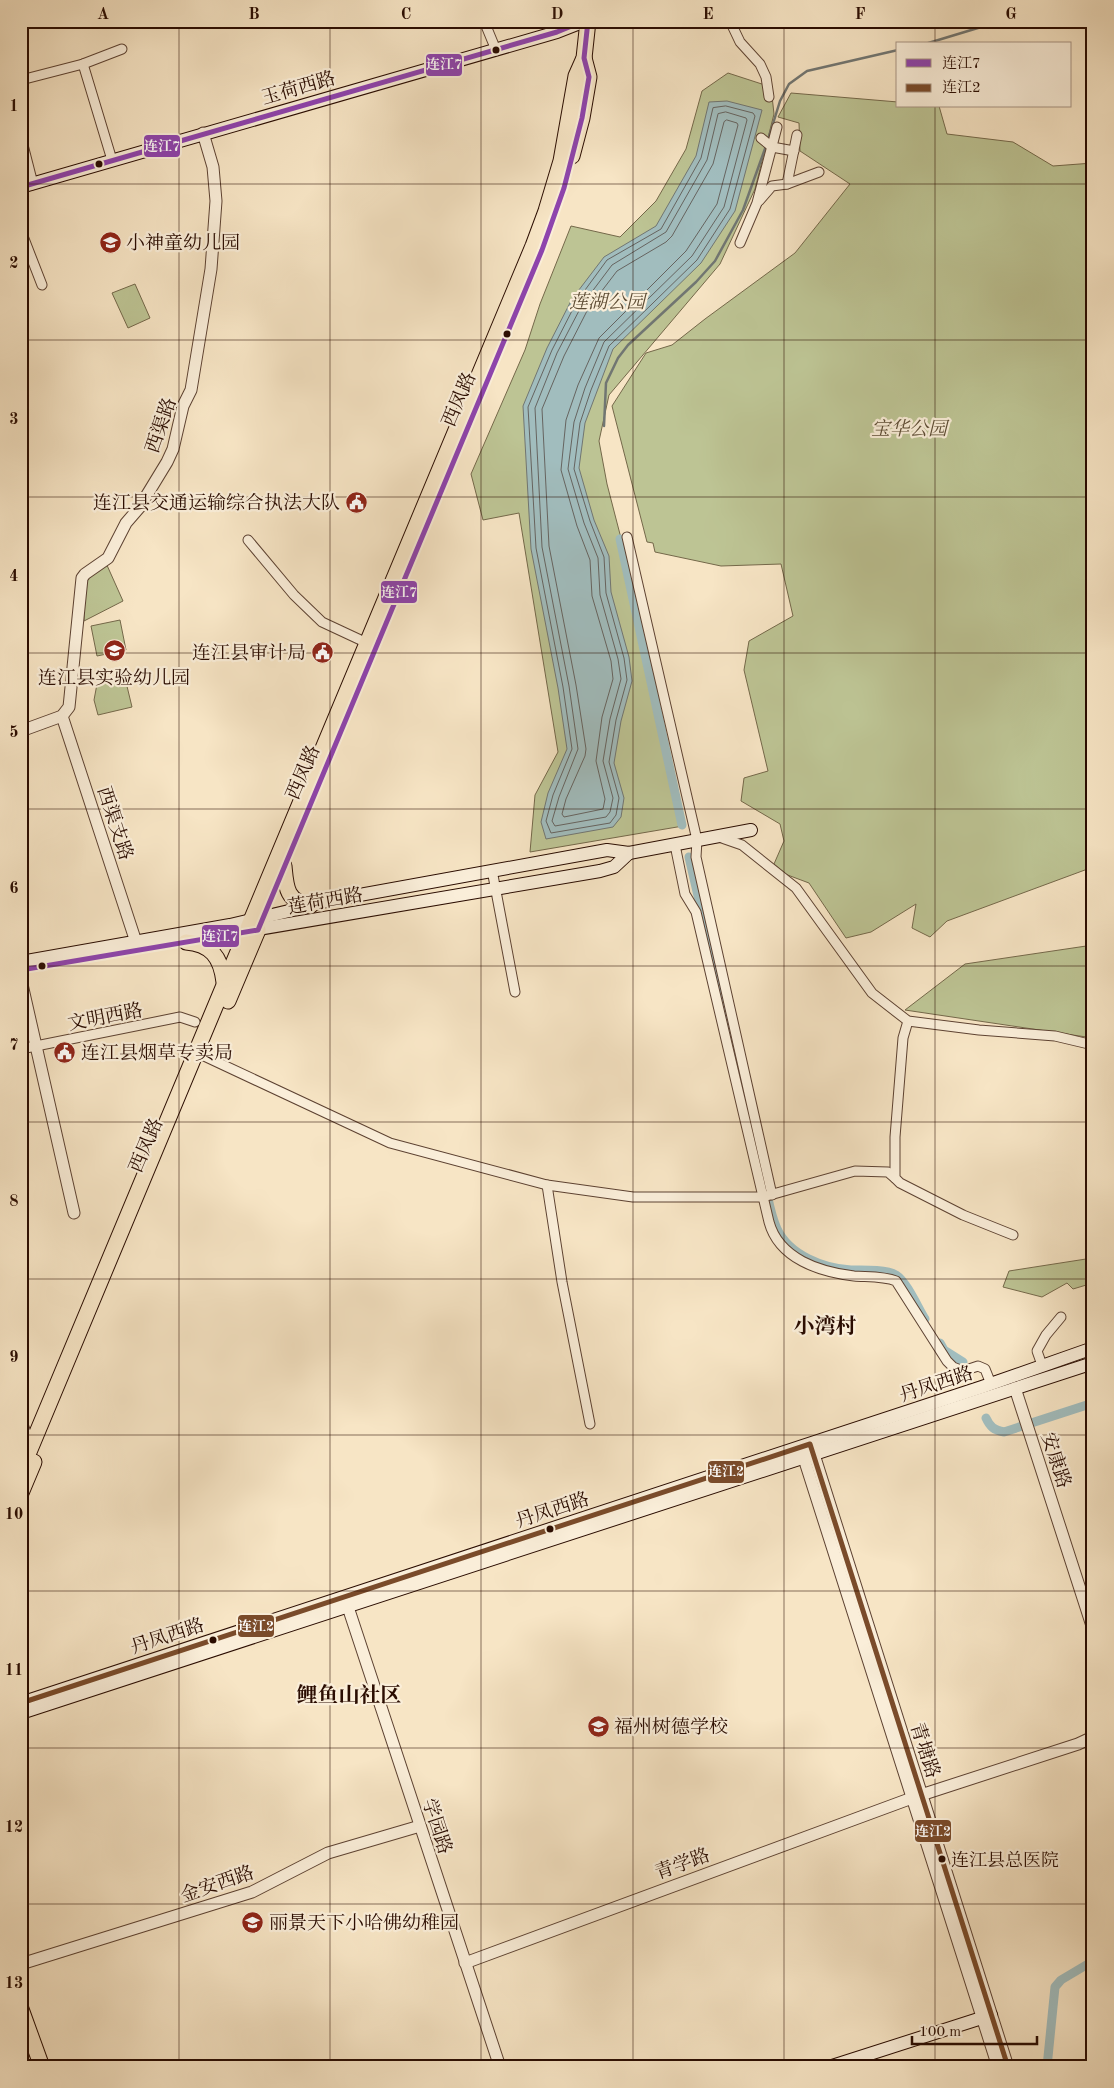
<svg xmlns="http://www.w3.org/2000/svg" width="1114" height="2088" font-family="'Old Standard TT','Noto Serif SC',serif">
  <style>
    .green { fill: #bdc494; stroke: #74684a }
    .water { fill: #a1bdbe; stroke: #717672 }
    .lines { fill: none; stroke-linecap: round; stroke-linejoin: round }
    .shore { stroke: #666460; stroke-width: 1 }
    .stream { stroke: #717672; stroke-width: 2.5 }
    .canal { stroke: #a1bdbe; stroke-width: 9 }
    .minor-casing { stroke: #5d4232; stroke-width: 11 }
    .tertiary-casing { stroke: #5d4232; stroke-width: 13 }
    .secondary-casing { stroke: #2a0c01; stroke-width: 14 }
    .primary-casing { stroke: #2a0c01; stroke-width: 17 }
    .minor { stroke: #faeed9; stroke-width: 9 }
    .tertiary { stroke: #faeed9; stroke-width: 11 }
    .secondary { stroke: #faeed9; stroke-width: 12 }
    .primary { stroke: #f7e5c5; stroke-width: 15 }
    .bus-1-casing { stroke: #faeed9; stroke-width: 9 }
    .bus-2-casing { stroke: #faeed9; stroke-width: 9 }
    .bus-1 { stroke: #8e44ad; stroke-width: 5 }
    .bus-2 { stroke: #7a4b2a; stroke-width: 5 }
    .grid { fill: none; stroke: #2a0c01; stroke-width: 1; stroke-opacity: 0.55 }
    .bus-dot { fill: #2a0c01; stroke: #faeed9; stroke-width: 2 }
    .labels { text-anchor: middle; stroke-width: 4.5; stroke-linejoin: round; paint-order: stroke }
    .bus-label { font-size: 18px; fill: #2a0c01; stroke: #faeed9; text-anchor: start }
    .street-label { font-size: 19px; fill: #2a0c01; stroke: #faeed9 }
    .poi-label { font-size: 19px; fill: #2a0c01; stroke: #faeed9; text-anchor: start }
    .park-label { font-size: 19px; font-style: italic; fill: #5d4c34; stroke: #faeed9 }
    .quarter-label { font-size: 21px; font-weight: bold; fill: #2a0c01; stroke: #faeed9 }
    .line-badge { stroke: #faeed9; stroke-width: 2 }
    .badge-label { font-size: 14px; text-anchor: middle; font-weight: bold; fill: #fff }
    .neatline { fill: none; stroke: #2a0c01; stroke-width: 2 }
    .grid-label { font-size: 16px; text-anchor: middle; font-weight: bold; fill: #2a0c01 }
  </style>
  <rect width="100%" height="100%" fill="#f7e5c5"/>
  <filter id="stains"><feTurbulence type="fractalNoise" baseFrequency=".004" numOctaves="4"/><feColorMatrix values="0 0 0 0 .2 0 0 0 0 .09 0 0 0 0 .02 0 0 0 .5 -.17"/></filter>
  <radialGradient id="worn" r=".72"><stop offset=".6" stop-color="#630" stop-opacity="0"/><stop offset="1" stop-color="#630" stop-opacity=".3"/></radialGradient>
  <g class="green">
    <path d="M 728,73 L 771,87 L 774,114 L 755,189 L 720,264 L 609,395 L 599,441 L 607,484 L 629,569 L 683,826 L 530,852 L 535,795 L 558,752 L 519,513 L 483,520 L 471,474 L 525,350 L 540,304 L 571,226 L 620,237 L 656,201 L 686,149 L 702,91 Z"/>
    <path d="M 791,93 L 898,102 L 898,106 L 939,106 L 947,134 L 1013,142 L 1053,166 L 1093,163 L 1093,867 L 947,921 L 930,937 L 912,928 L 916,904 L 871,932 L 846,938 L 809,883 L 785,874 L 774,864 L 784,841 L 780,824 L 741,801 L 744,778 L 768,771 L 744,670 L 749,641 L 793,616 L 781,564 L 721,566 L 655,552 L 653,543 L 647,542 L 612,406 L 646,353 L 672,345 L 705,319 L 795,253 L 850,184 L 800,151 L 799,123 L 778,117 Z"/>
    <path d="M 135,284 L 150,318 L 128,328 L 112,293 Z"/>
    <path d="M 106,563 L 123,601 L 84,621 L 84,579 Z"/>
    <path d="M 120,620 L 126,650 L 97,656 L 91,626 Z"/>
    <path d="M 125,678 L 132,707 L 98,715 L 94,700 L 97,684 Z"/>
    <path d="M 1093,945 L 1093,1038 L 905,1010 L 965,964 Z"/>
    <path d="M 1093,1238 L 1093,1283 L 1073,1289 L 1067,1283 L 1042,1297 L 1003,1287 L 1009,1271 L 1086,1259 Z"/>
  </g>
  <path class="water" d="M 727,101 L 762,110 L 735,211 L 701,263 L 613,349 L 585,423 L 579,468 L 594,520 L 609,556 L 611,592 L 629,657 L 632,681 L 621,721 L 614,763 L 624,798 L 621,817 L 613,827 L 546,839 L 541,822 L 548,793 L 567,749 L 558,688 L 531,549 L 523,406 L 547,348 L 572,299 L 604,257 L 656,226 L 696,156 L 709,102 Z"/>
  <g class="lines">
    <g class="shore">
      <path d="M 726,106 L 753,113 L 755,116 L 730,209 L 697,260 L 609,346 L 591,390 L 580,423 L 574,469 L 590,521 L 604,557 L 606,593 L 624,658 L 627,680 L 616,720 L 609,762 L 619,798 L 616,815 L 610,823 L 551,833 L 546,821 L 553,795 L 572,749 L 563,687 L 536,548 L 528,407 L 552,350 L 577,301 L 607,260 L 661,229 L 701,158 L 713,108 Z"/>
      <path d="M 726,112 L 746,118 L 747,120 L 724,207 L 692,256 L 604,342 L 585,388 L 574,422 L 568,469 L 584,523 L 598,558 L 600,595 L 618,659 L 621,679 L 610,719 L 603,761 L 613,798 L 610,812 L 606,817 L 555,826 L 552,821 L 559,797 L 578,749 L 569,686 L 542,547 L 535,408 L 557,353 L 582,305 L 612,265 L 666,232 L 707,160 L 718,114 Z"/>
      <path d="M 727,120 L 737,123 L 738,125 L 717,204 L 686,251 L 599,338 L 578,385 L 566,420 L 561,470 L 577,526 L 590,560 L 592,596 L 611,661 L 613,679 L 602,717 L 596,761 L 605,799 L 603,809 L 564,817 L 562,814 L 566,799 L 585,756 L 586,749 L 576,685 L 549,546 L 542,409 L 564,356 L 588,309 L 617,271 L 666,242 L 672,236 L 713,164 L 724,122 Z"/>
    </g>
    <g class="stream">
      <path d="M 925,44 L 1001,21"/>
      <path d="M 768,140 L 780,101 L 789,84 L 807,71 L 898,50"/>
      <path d="M 604,426 L 606,383 L 618,358 L 628,345 L 696,282 L 715,261 L 743,210 L 766,146"/>
    </g>
    <g class="canal">
      <path d="M 620,539 L 682,825"/>
      <path d="M 689,857 L 764,1181 C 768,1196 770,1214 777,1229 C 789,1255 824,1269 851,1270 C 862,1270 886,1269 896,1275 C 907,1282 918,1308 925,1319"/>
      <path d="M 940,1343 L 944,1350 L 963,1362"/>
      <path d="M 986,1418 C 990,1427 994,1430 1004,1432 L 1093,1403"/>
      <path d="M 1047,2067 L 1055,1987 L 1061,1980 L 1093,1961"/>
    </g>
    <defs>
      <g id="minor">
        <path d="M 484,21 L 496,50"/>
        <path d="M 730,21 L 740,42 L 760,64 L 766,77 L 769,97"/>
        <path d="M 83,64 L 112,160"/>
        <path d="M 21,80 L 83,64 L 122,49"/>
        <path d="M 761,138 L 772,147 L 794,151"/>
        <path d="M 787,184 L 797,135"/>
        <path d="M 759,201 L 772,186 L 787,184 L 819,172"/>
        <path d="M 21,231 L 42,285"/>
        <path d="M 740,243 L 757,203 L 777,127"/>
        <path d="M 627,537 L 697,840 L 696,857 L 772,1195"/>
        <path d="M 248,540 L 294,595 L 322,622 L 367,643"/>
        <path d="M 719,837 L 742,845 L 796,888 L 872,993 L 908,1021 L 979,1030 L 1055,1036 L 1093,1045"/>
        <path d="M 675,845 L 685,894 L 696,912 L 769,1222 C 779,1259 820,1272 854,1276 C 868,1277 884,1276 896,1281 L 947,1361 L 953,1367 L 963,1371 L 978,1366 L 985,1369 L 991,1384"/>
        <path d="M 492,870 L 515,992"/>
        <path d="M 908,1021 L 903,1038 L 895,1137 L 895,1178 L 900,1183 L 963,1215 L 1013,1235"/>
        <path d="M 21,1049 L 180,1017 L 195,1022"/>
        <path d="M 204,1056 L 390,1143 L 547,1185 L 633,1197 L 763,1197 L 855,1171 L 888,1172 L 895,1178"/>
        <path d="M 547,1185 L 562,1282 L 590,1424"/>
        <path d="M 1042,1365 L 1037,1351 L 1046,1335 L 1061,1317"/>
      </g>
      <g id="tertiary">
        <path d="M 21,141 L 32,184"/>
        <path d="M 62,716 L 136,942"/>
        <path d="M 21,731 L 62,716 L 69,707 L 82,578 L 85,574 L 108,558 L 126,523 L 139,508 L 167,462 L 173,449 L 183,406 L 191,390 L 211,269 L 216,201 L 213,167 L 203,133"/>
        <path d="M 21,980 L 74,1213"/>
        <path d="M 1015,1388 L 1093,1629"/>
        <path d="M 21,1422 L 31,1449"/>
        <path d="M 811,1445 L 1008,2067"/>
        <path d="M 801,1449 L 998,2067"/>
        <path d="M 345,1598 L 500,2067"/>
        <path d="M 921,1795 L 1078,1744 L 1093,1737"/>
        <path d="M 465,1963 L 912,1798"/>
        <path d="M 21,1964 L 252,1892 L 328,1853 L 420,1826"/>
      </g>
      <g id="secondary">
        <path d="M 21,187 L 557,32 L 585,21"/>
        <path d="M 188,941 L 600,871 L 614,867 L 629,853"/>
        <path d="M 21,962 L 230,925 L 310,906 L 321,902 L 607,850 L 629,853 L 751,830"/>
        <path d="M 21,1703 L 982,1387 L 1093,1348"/>
        <path d="M 21,1713 L 1093,1363"/>
        <path d="M 829,2067 L 991,2015"/>
      </g>
      <g id="primary">
        <path d="M 572,156 L 582,118 L 589,77 L 584,58"/>
        <path d="M 284,866 C 286,887 286,901 310,906"/>
        <path d="M 186,942 C 211,944 221,957 224,982"/>
        <path d="M 228,1001 L 258,930"/>
        <path d="M 21,1471 L 533,246 L 546,211 L 561,161 L 576,76 L 584,58 L 588,21"/>
        <path d="M 21,1493 L 34,1462"/>
        <path d="M 21,2009 L 42,2067"/>
      </g>
    </defs>
    <use href="#minor" class="minor-casing"/>
    <use href="#tertiary" class="tertiary-casing"/>
    <use href="#secondary" class="secondary-casing"/>
    <use href="#primary" class="primary-casing"/>
    <use href="#minor" class="minor"/>
    <use href="#tertiary" class="tertiary"/>
    <use href="#secondary" class="secondary"/>
    <use href="#primary" class="primary"/>
    <defs>
      <g id="bus-1">
        <path d="M 21,187 L 557,32 L 584,21"/>
        <path d="M 21,970 L 258,930 L 542,250 L 564,188 L 582,118 L 589,77 L 584,58 L 588,21"/>
      </g>
      <path id="bus-2" d="M 21,1703 L 810,1444 L 1008,2067"/>
    </defs>
    <use href="#bus-1" class="bus-1-casing"/>
    <use href="#bus-2" class="bus-2-casing"/>
    <use href="#bus-1" class="bus-1"/>
    <use href="#bus-2" class="bus-2"/>
  </g>
  <path class="grid" d="M 179,21 L 179,2067M 330,21 L 330,2067M 481,21 L 481,2067M 633,21 L 633,2067M 784,21 L 784,2067M 935,21 L 935,44M 935,106 L 935,2067M 21,184 L 1093,184M 21,340 L 1093,340M 21,497 L 1093,497M 21,653 L 1093,653M 21,809 L 1093,809M 21,966 L 1093,966M 21,1122 L 1093,1122M 21,1279 L 1093,1279M 21,1435 L 1093,1435M 21,1591 L 1093,1591M 21,1748 L 1093,1748M 21,1904 L 1093,1904"/>
  <defs>
    <symbol id="school-disc" viewBox="-11 -11 22 22"><circle r="9.5" fill="#8f2418" stroke="#faeed9"/><path d="M0-5L7-2L0 1L-7-2ZM-4 1L0 2.5L4 1V4Q0 6-4 4Z" fill="#fff"/></symbol>
    <symbol id="civic-disc" viewBox="-11 -11 22 22"><circle r="9.5" fill="#8f2418" stroke="#faeed9"/><path d="M-.6-6.5H3V-4.5H.6V-3L4-1V1h2V6H-6V1h2V-1L-.6-3ZM-1.2 2.5V6h2.4V2.5Z" fill="#fff"/></symbol>
  </defs>
  <g fill-rule="evenodd">
    <use href="#school-disc" x="98" y="230" width="25" height="25"/>
    <use href="#civic-disc" x="344" y="490" width="25" height="25"/>
    <use href="#school-disc" x="102" y="638" width="25" height="25"/>
    <use href="#civic-disc" x="310" y="640" width="25" height="25"/>
    <use href="#civic-disc" x="52" y="1040" width="25" height="25"/>
    <use href="#school-disc" x="586" y="1714" width="25" height="25"/>
    <use href="#school-disc" x="240" y="1910" width="25" height="25"/>
  </g>
  <g class="bus-dot">
    <circle cx="496" cy="50" r="4.5"/>
    <circle cx="99" cy="164" r="4.5"/>
    <circle cx="507" cy="334" r="4.5"/>
    <circle cx="42" cy="966" r="4.5"/>
    <circle cx="550" cy="1529" r="4.5"/>
    <circle cx="213" cy="1640" r="4.5"/>
    <circle cx="942" cy="1859" r="4.5"/>
  </g>
  <g class="labels">
    <g class="bus-label">
      <text x="951" y="1866">连江县总医院</text>
    </g>
    <g class="street-label">
      <text transform="translate(298 87) rotate(-16)" y="7">玉荷西路</text>
      <text transform="translate(458 399) rotate(-67)" y="7">西凤路</text>
      <text transform="translate(160 425) rotate(-71)" y="7">西渠路</text>
      <text transform="translate(302 772) rotate(-67)" y="7">西凤路</text>
      <text transform="translate(116 823) rotate(72)" y="7">西渠支路</text>
      <text transform="translate(325 900) rotate(-10)" y="7">莲荷西路</text>
      <text transform="translate(105 1016) rotate(-11)" y="7">文明西路</text>
      <text transform="translate(145 1145) rotate(-67)" y="7">西凤路</text>
      <text transform="translate(936 1383) rotate(-18)" y="7">丹凤西路</text>
      <text transform="translate(1057 1460) rotate(72)" y="7">安康路</text>
      <text transform="translate(552 1509) rotate(-18)" y="7">丹凤西路</text>
      <text transform="translate(167 1635) rotate(-18)" y="7">丹凤西路</text>
      <text transform="translate(926 1750) rotate(72)" y="7">青塘路</text>
      <text transform="translate(438 1826) rotate(72)" y="7">学园路</text>
      <text transform="translate(682 1863) rotate(-20)" y="7">青学路</text>
      <text transform="translate(217 1883) rotate(-19)" y="7">金安西路</text>
    </g>
    <g class="poi-label">
      <text x="126" y="249">小神童幼儿园</text>
      <text x="340" y="509" text-anchor="end">连江县交通运输综合执法大队</text>
      <text x="306" y="659" text-anchor="end">连江县审计局</text>
      <text x="114" y="684" text-anchor="middle">连江县实验幼儿园</text>
      <text x="81" y="1059">连江县烟草专卖局</text>
      <text x="614" y="1733">福州树德学校</text>
      <text x="269" y="1929">丽景天下小哈佛幼稚园</text>
    </g>
    <g class="park-label">
      <text x="607" y="308">莲湖公园</text>
      <text x="909" y="435">宝华公园</text>
    </g>
    <g class="quarter-label">
      <text x="825" y="1333">小湾村</text>
      <text x="349" y="1702">鲤鱼山社区</text>
    </g>
  </g>
  <g class="line-badge">
    <rect x="425" y="53" width="38" height="24" rx="5" fill="#8e44ad"/>
    <rect x="143" y="134" width="38" height="24" rx="5" fill="#8e44ad"/>
    <rect x="380" y="580" width="38" height="24" rx="5" fill="#8e44ad"/>
    <rect x="201" y="924" width="39" height="24" rx="5" fill="#8e44ad"/>
    <rect x="707" y="1460" width="38" height="24" rx="5" fill="#7a4b2a"/>
    <rect x="237" y="1614" width="38" height="24" rx="5" fill="#7a4b2a"/>
    <rect x="914" y="1819" width="38" height="24" rx="5" fill="#7a4b2a"/>
  </g>
  <g class="badge-label">
    <text x="444" y="69">连江7</text>
    <text x="162" y="151">连江7</text>
    <text x="399" y="597">连江7</text>
    <text x="220" y="941">连江7</text>
    <text x="726" y="1476">连江2</text>
    <text x="256" y="1631">连江2</text>
    <text x="933" y="1836">连江2</text>
  </g>
  <rect width="1114" height="2088" fill="none" stroke="#f7e5c5" stroke-width="55"/>
  <rect x="896" y="42" width="175" height="65" fill="#faeed9" stroke="#a79483"/>
  <rect x="906" y="59" width="25" height="8" fill="#8e44ad" stroke="#a79483"/>
  <text x="942" y="68" font-size="15" fill="#2a0c01">连江7</text>
  <rect x="906" y="84" width="25" height="8" fill="#7a4b2a" stroke="#a79483"/>
  <text x="942" y="92" font-size="15" fill="#2a0c01">连江2</text>
  <path d="M912 2036v8h125v-8" fill="none" stroke="#2a0c01" stroke-width="2.5"/>
  <text x="919" y="2036" font-size="15" fill="#2a0c01" stroke="#faeed9" stroke-width="4" paint-order="stroke">100 m</text>
  <rect x="28" y="28" width="1058" height="2032" class="neatline"/>
  <g class="grid-label">
    <text x="103" y="19">A</text>
    <text x="254" y="19">B</text>
    <text x="406" y="19">C</text>
    <text x="557" y="19">D</text>
    <text x="708" y="19">E</text>
    <text x="860" y="19">F</text>
    <text x="1011" y="19">G</text>
    <text x="14" y="111">1</text>
    <text x="14" y="268">2</text>
    <text x="14" y="424">3</text>
    <text x="14" y="581">4</text>
    <text x="14" y="737">5</text>
    <text x="14" y="893">6</text>
    <text x="14" y="1050">7</text>
    <text x="14" y="1206">8</text>
    <text x="14" y="1362">9</text>
    <text x="14" y="1519">10</text>
    <text x="14" y="1675">11</text>
    <text x="14" y="1832">12</text>
    <text x="14" y="1988">13</text>
  </g>
  <rect width="100%" height="100%" filter="url(#stains)"/>
  <rect width="100%" height="100%" fill="url(#worn)"/>
</svg>
